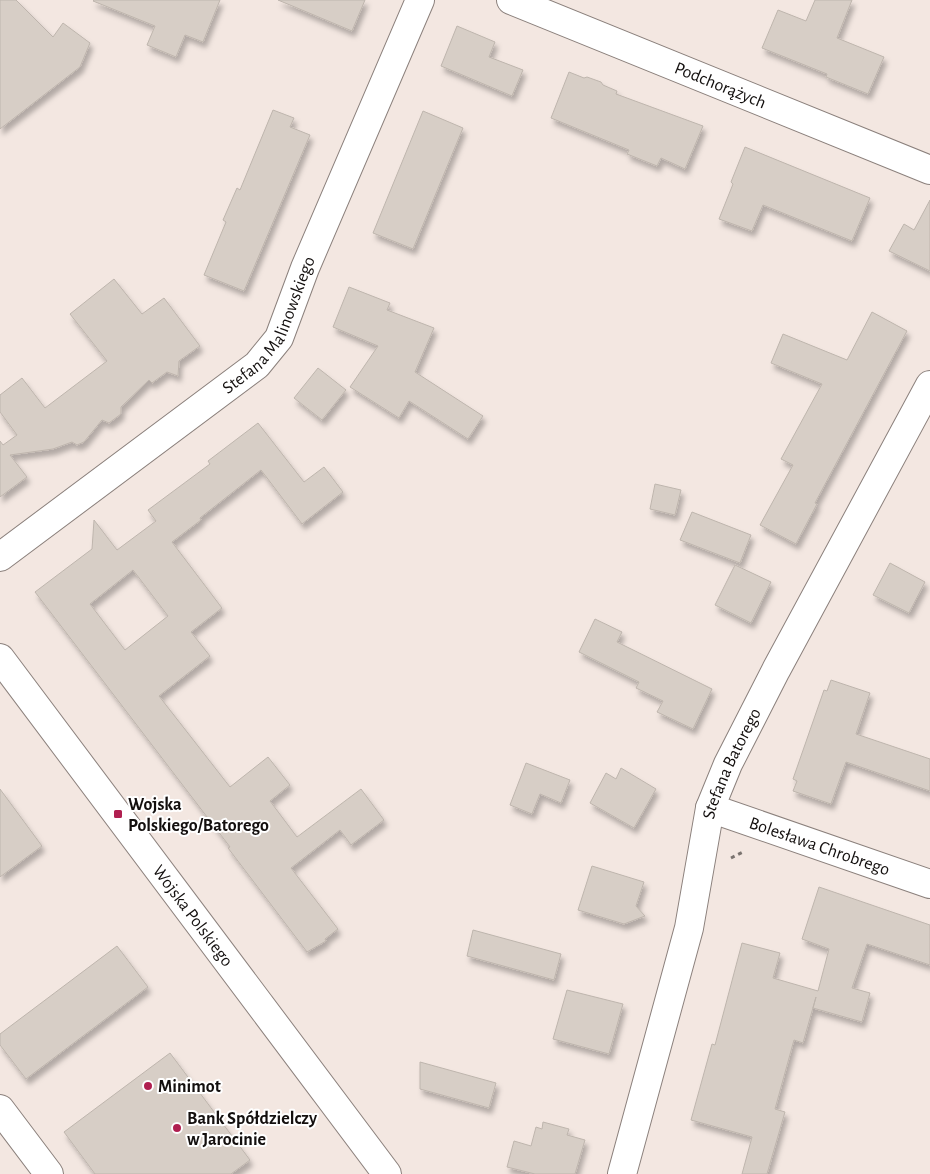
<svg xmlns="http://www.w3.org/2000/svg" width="930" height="1174" font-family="'Alegreya Sans',sans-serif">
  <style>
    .building { fill: #d7cec6; stroke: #beb5ad; fill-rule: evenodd; filter: url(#shadow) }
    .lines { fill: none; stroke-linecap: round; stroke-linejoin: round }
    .minor-casing { stroke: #8b807c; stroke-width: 30 }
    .major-casing { stroke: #8b807c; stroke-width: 30 }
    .path { stroke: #7a736f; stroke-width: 3; stroke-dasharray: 4 4; stroke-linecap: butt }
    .minor { stroke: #fff; stroke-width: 28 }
    .major { stroke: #fff; stroke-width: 28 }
    .poi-dot { fill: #b01f50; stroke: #fff; stroke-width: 2 }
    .labels { text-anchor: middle; stroke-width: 4; stroke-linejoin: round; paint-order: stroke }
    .street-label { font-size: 18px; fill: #130f0e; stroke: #fff }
    .poi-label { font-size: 18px; font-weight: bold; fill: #130f0e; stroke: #fff; text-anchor: start }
  </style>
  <defs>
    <filter id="shadow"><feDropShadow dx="3" dy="5.5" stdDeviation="2.5" flood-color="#0004"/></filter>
  </defs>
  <rect width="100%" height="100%" fill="#f3e7e1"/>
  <g class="building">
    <path d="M 0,0 L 16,0 L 53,37 L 63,23 L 90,43 L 80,67 L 0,129 Z"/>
    <path d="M 94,0 L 220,0 L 203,42 L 185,35 L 176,57 L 147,45 L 155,26 L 93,1 Z"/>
    <path d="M 278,0 L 365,0 L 352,31 Z"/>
    <path d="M 815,0 L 852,0 L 837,38 L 884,57 L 868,94 L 826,77 L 827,74 L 762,48 L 778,10 L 806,21 Z"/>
    <path d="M 457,26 L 495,42 L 489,57 L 523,70 L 512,96 L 441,66 Z"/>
    <path d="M 569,72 L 584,78 L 587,77 L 601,82 L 603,85 L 617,91 L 616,94 L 703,126 L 685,169 L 661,158 L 657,166 L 627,154 L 629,150 L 551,118 Z"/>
    <path d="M 273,110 L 294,118 L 290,127 L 310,135 L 244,291 L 204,275 L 226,222 L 223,220 L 237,188 L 240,190 Z"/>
    <path d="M 423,111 L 463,128 L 413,249 L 373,233 Z"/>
    <path d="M 745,147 L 870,198 L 852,241 L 763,205 L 752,231 L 719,219 L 733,184 L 731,182 Z"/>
    <path d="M 930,200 L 930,271 L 889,251 L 904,224 L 914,230 Z"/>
    <path d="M 114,279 L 142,314 L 164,298 L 200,346 L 179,361 L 178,376 L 167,372 L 152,383 L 149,380 L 121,407 L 121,414 L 109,423 L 102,420 L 84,442 L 77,445 L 72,442 L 53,449 L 10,455 L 27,477 L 0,497 L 0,441 L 3,445 L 17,435 L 0,412 L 0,395 L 22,378 L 45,408 L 107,361 L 70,314 Z"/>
    <path d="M 349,287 L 390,303 L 387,310 L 434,328 L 415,372 L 483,416 L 468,439 L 409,401 L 399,418 L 350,387 L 378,346 L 333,327 Z"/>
    <path d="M 872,312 L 907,331 L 815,503 L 817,504 L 796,544 L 760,525 L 793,465 L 781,459 L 822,384 L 771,363 L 783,334 L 847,360 Z"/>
    <path d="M 318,368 L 346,390 L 322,420 L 294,398 Z"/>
    <path d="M 258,423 L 304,482 L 324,467 L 343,492 L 302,524 L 261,470 L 200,518 L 201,520 L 172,542 L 222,608 L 191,632 L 210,656 L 159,696 L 230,787 L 268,757 L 290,785 L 270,801 L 297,837 L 361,789 L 384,820 L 351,845 L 340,830 L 291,868 L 338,929 L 325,939 L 326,941 L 307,952 L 228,848 L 230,847 L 35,592 L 92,549 L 94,520 L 117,550 L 156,521 L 148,510 L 210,464 L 208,461 ZM 133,570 L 168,616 L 125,650 L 90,604 Z"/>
    <path d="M 655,484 L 681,490 L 675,515 L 650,509 Z"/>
    <path d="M 692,512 L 751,535 L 740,563 L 680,540 Z"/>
    <path d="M 890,563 L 925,582 L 909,613 L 873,595 Z"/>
    <path d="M 735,565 L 771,582 L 751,623 L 715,605 Z"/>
    <path d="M 595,619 L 622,632 L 617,642 L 712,689 L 693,729 L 657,712 L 663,701 L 636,688 L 639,682 L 579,652 Z"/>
    <path d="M 831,680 L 870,693 L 856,734 L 930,759 L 930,791 L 846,762 L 831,804 L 793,791 L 797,781 L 793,779 L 824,690 L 827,691 Z"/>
    <path d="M 526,763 L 570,780 L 561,803 L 540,794 L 532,814 L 510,805 Z"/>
    <path d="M 621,768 L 656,789 L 634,828 L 590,803 L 606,773 L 616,779 Z"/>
    <path d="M 0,789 L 42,846 L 0,877 Z"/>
    <path d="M 592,866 L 644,882 L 636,906 L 645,916 L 624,924 L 578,910 Z"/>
    <path d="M 819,887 L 930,925 L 930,965 L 867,944 L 852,988 L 870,993 L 862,1022 L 813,1008 L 816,997 L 803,1043 L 794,1040 L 775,1109 L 785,1112 L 767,1174 L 742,1174 L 752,1137 L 691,1120 L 712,1044 L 715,1045 L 742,943 L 780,953 L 773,978 L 818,991 L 829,949 L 802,939 Z"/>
    <path d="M 473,930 L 561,954 L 554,980 L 467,956 Z"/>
    <path d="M 117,946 L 148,987 L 26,1079 L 0,1045 L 0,1034 Z"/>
    <path d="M 567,990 L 623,1004 L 609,1054 L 553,1039 Z"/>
    <path d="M 170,1053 L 250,1160 L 231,1174 L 95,1174 L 64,1132 Z"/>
    <path d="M 420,1062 L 496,1083 L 489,1108 L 420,1089 Z"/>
    <path d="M 543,1122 L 569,1129 L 567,1135 L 585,1140 L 575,1174 L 535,1174 L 507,1167 L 514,1141 L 531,1146 L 536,1127 L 542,1129 Z"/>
  </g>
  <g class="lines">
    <defs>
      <g id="minor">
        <path id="s1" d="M 511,0 L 930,170"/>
        <path id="s2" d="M 0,557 L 257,365 L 279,338 L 305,268 L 420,0"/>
        <path id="s3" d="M 710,808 L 930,884"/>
        <path d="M 0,1109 L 49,1174"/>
        <path id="s4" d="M 622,1174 L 689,928 L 710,808 L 728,764 L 776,670 L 930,385"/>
      </g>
      <g id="major">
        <path id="s5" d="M 0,658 L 387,1174"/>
      </g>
    </defs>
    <use href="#minor" class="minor-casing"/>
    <use href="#major" class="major-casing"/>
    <path class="path" d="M 731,858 L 745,851"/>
    <use href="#minor" class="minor"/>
    <use href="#major" class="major"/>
  </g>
  <g class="poi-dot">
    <rect x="113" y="809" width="10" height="10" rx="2.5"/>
    <circle cx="148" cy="1086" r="5"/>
    <circle cx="177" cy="1128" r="5"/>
  </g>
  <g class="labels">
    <g class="street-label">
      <text dy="6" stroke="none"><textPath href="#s1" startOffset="226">Podchorążych</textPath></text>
      <text dy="6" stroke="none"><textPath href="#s2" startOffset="361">Stefana Malinowskiego</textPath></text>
      <text dy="6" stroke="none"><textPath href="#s4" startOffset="426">Stefana Batorego</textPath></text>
      <text dy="6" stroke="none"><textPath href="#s3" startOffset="116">Bolesława Chrobrego</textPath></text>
      <text dy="6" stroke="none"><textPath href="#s5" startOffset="322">Wojska Polskiego</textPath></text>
    </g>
    <g class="poi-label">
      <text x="128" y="810">Wojska<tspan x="128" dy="21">Polskiego/Batorego</tspan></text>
      <text x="158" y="1092">Minimot</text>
      <text x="187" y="1124">Bank Spółdzielczy<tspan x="187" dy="21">w Jarocinie</tspan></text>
    </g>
  </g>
</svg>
